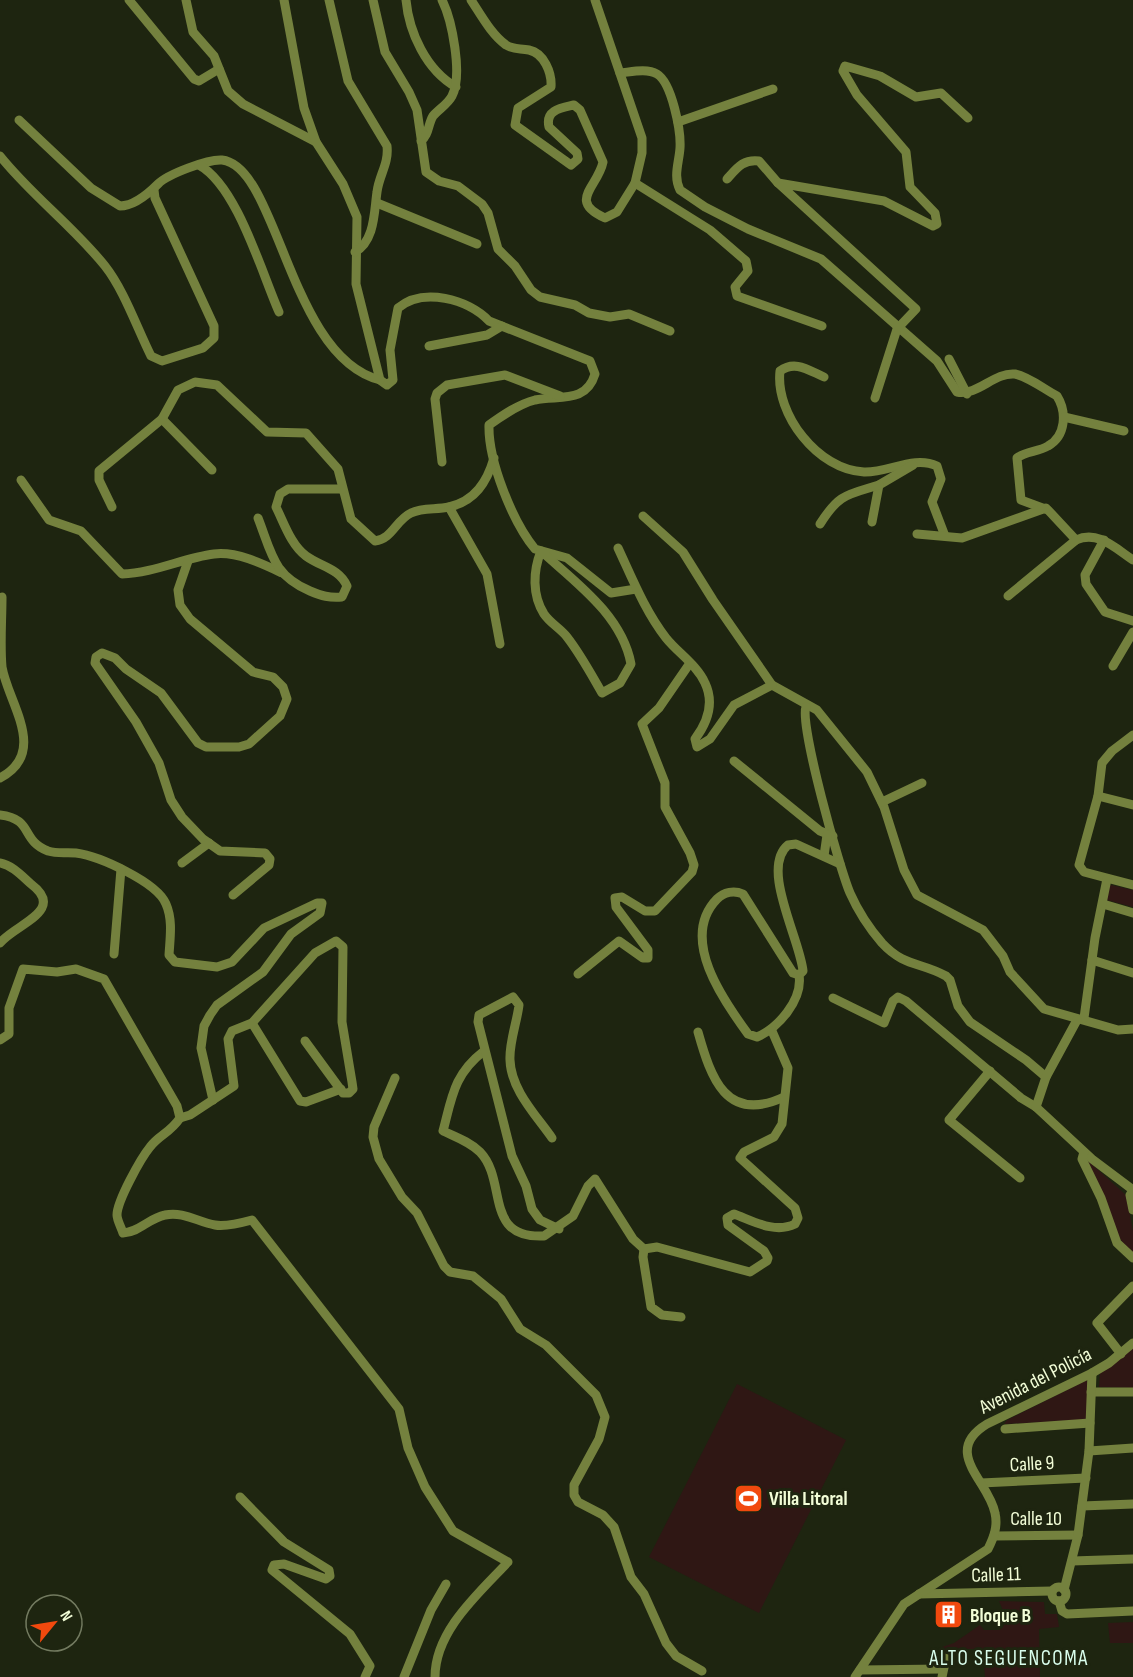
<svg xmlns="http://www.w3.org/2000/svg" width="1133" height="1677" font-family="'Sofia Sans Condensed',sans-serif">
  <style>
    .green { fill: #2f1714 }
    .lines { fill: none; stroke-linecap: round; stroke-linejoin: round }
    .street { stroke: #74813e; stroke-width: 9 }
    .labels { text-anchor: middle; stroke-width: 6; stroke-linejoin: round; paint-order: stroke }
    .street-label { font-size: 20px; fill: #f2fdd7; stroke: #1e2510 }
    .poi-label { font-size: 20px; font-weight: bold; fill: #f2fdd7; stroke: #1e2510; text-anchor: start }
    .neighbourhood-label { font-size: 21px; letter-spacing: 1.5px; fill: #d9fdec; stroke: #1e2510 }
  </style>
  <rect width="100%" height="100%" fill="#1e2510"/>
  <g class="green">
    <path d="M 1111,885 L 1133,890 L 1133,907 L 1107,900 L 1107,888 Z"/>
    <path d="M 1086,1159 L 1126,1195 L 1133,1231 L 1133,1256 L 1118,1236 Z"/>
    <path d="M 1133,1346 L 1133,1388 L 1099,1387 L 1100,1372 Z"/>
    <path d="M 1087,1380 L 1088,1416 L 1084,1420 L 1004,1424 L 1007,1420 Z"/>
    <path d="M 737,1384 L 846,1440 L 759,1613 L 649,1557 Z"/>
    <path d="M 999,1601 L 1044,1602 L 1045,1614 L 1057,1614 L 1059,1627 L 1039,1629 L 1040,1677 L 985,1677 L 983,1649 L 967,1649 L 946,1658 L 942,1655 L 942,1647 L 954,1643 L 980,1625 L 984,1630 L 999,1630 L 1004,1626 L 1001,1620 L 1004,1613 Z"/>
    <path d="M 1133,1622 L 1133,1643 L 1110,1643 L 1108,1623 Z"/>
  </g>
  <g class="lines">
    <g class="street">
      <path d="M 129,0 L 194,79 L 199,81 L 219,69"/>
      <path d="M 186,0 L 193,32 L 214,56 L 228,91 L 243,104 L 316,142"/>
      <path d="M 284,0 L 304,108 L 316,142 L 343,184 L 357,217 L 356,284 L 380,380 L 387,385 L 393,380 L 390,350 L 398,308 C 423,287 468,299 489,321 L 590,361 L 595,374 C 586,404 559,395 535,400 C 519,404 503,415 489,425 C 488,460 512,521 535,549 L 567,558 L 611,593 L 636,589"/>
      <path d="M 329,0 L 348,81 L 387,146 C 389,164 379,175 377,192 C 374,212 375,241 355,252"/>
      <path d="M 373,0 L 385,52 L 409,92 L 417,110 L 426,172 L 439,181 L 458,186 L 482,204 L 488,213 L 498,249 L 515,266 L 531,290 L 540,297 L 575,305 L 589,313 L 610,317 L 629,314 L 670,331"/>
      <path d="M 406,0 C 409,32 426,70 456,87"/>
      <path d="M 471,0 C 481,15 491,34 506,45 C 514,50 520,48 529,50 C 544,53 552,73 551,87 L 518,108 L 515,125 L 571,165 L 578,159 L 577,153 L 549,127 C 545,110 561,108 574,105 L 580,110 L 603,162 C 598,187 567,201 605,218 L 617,212 L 635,183"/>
      <path d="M 595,0 L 642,138 L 642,153 L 635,183 L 710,230 L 746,261 L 748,271 L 735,287 L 737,296 L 822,326"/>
      <path d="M 620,73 C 631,72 647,68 657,74 C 672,83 681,131 680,148 C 679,163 673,176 680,190 L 705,207 L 748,229 L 821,259 L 937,361 L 957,392 C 978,396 994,372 1015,374 C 1029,377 1044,389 1057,396 C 1067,412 1066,436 1048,446 C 1038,452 1025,451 1017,458 L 1021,500 L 1048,510 L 1076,540"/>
      <path d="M 19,120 L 91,188 L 120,206 C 134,206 150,192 158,184 C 168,174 208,159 222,160 C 278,166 289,357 380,380"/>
      <path d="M 678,122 L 773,89"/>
      <path d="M 421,141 C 429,135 428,124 433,116 C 439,109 448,104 452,96 C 463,75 452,20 442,0"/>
      <path d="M 0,156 C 32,196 73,226 105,266 C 124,290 137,328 151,356 L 162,361 L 203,348 L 214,338 L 214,326 L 155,198 L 154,190"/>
      <path d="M 199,165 C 237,186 261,271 279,312"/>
      <path d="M 727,179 C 737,168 743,159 759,161 L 778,183"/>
      <path d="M 377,203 L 477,244"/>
      <path d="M 429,346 L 487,335 L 502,326"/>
      <path d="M 949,359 L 967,394"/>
      <path d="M 824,377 C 808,370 795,360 780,371 C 775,414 818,470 864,472 C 888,473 914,455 937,466 L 941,479 L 932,502 L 945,536"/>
      <path d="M 875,398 L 897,329 L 916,309 L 778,183 L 884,201 L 933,226 L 937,224 L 935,213 L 910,187 L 906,152 L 857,95 L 843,71 L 845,66 L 880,76 L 916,97 L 941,93 L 968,118"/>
      <path d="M 1064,417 L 1124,431"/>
      <path d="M 162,419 L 212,470"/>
      <path d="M 442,462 L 435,399 L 437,393 L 447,385 L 505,375 L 560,396"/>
      <path d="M 21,480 L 49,520 L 81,531 L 122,574 C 154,573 183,558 214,554 C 236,551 263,564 282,573"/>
      <path d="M 112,507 L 99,480 L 99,471 L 162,419 L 178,390 L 195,382 L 217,385 L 267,432 L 306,433 L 338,469 L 351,519 L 375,541 C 392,539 396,520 411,513 C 423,507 436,510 449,507 C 475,501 487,482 494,458"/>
      <path d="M 449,507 L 487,574 L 500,644"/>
      <path d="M 643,516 L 683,552 L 713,600 L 772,685 L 817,710 L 867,772 L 884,807 L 904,870 L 917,895 L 983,930 L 1003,956 L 1010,972 L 1044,1009 L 1118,1030 L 1133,1029"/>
      <path d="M 258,518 C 272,554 273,575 310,591 C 322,596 329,598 342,597 L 347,586 C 339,568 321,567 306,556 C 291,545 284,523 276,507 L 280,494 L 288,489 L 342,489"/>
      <path d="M 872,522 L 879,485 L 913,465"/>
      <path d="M 820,524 C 839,494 846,495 879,485"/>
      <path d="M 917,534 L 962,538 L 1046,508"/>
      <path d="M 1104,540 L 1085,575 L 1086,584 L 1105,612 L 1133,621"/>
      <path d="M 618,548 C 632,578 645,611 666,638 C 678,653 697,665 705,683 C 715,704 707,723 695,739 L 697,747 L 710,739 L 734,705 L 772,685"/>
      <path d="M 541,551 C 575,582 622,615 631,664 L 620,683 L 602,693 C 591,674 581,655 567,637 C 561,629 550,623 544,614 C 532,595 533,571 541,551 Z"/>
      <path d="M 188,561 L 178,590 L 180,605 L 190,619 L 253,672 L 273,677 L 283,687 L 287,699 L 280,716 L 249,744 L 239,747 L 206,747 L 198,743 L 161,693 L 126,669 L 115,658 L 102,653 L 96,657 L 95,663 L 136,722 L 159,763 L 171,800 L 182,817 L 203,839 L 220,851 L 265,853 L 270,859 L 269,865 L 233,895"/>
      <path d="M 1008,596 L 1076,540 C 1098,530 1115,548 1133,560"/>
      <path d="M 1113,666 L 1133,632"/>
      <path d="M 806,707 C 799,724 840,870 850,893 C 858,911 869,928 882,943 C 904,967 921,962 946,976 L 950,980 L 958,1006 L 970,1022 L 1026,1060 L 1046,1077"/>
      <path d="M 1133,735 L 1112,751 L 1102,763 L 1098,796 L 1079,865 L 1084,872 L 1133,885"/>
      <path d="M 734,761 L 820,831 L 833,836"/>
      <path d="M 0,778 C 49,752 8,703 2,667 C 0,644 2,620 2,597"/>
      <path d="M 1098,796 L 1133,805"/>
      <path d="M 882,802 L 922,783"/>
      <path d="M 0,815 C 34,819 20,840 48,851 C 58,854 66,852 76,853 C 99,856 157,882 166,904 C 173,920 170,938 169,955 L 175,962 L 217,967 L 232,962 L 264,928 L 317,903 L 322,903 L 320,913 L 291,934 L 263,972 L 217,1005 L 210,1015 L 204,1026 L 201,1048 L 213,1100"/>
      <path d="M 824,856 L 827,835"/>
      <path d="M 0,863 C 12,865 22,876 31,884 C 67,911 15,924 0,943"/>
      <path d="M 182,863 L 209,843"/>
      <path d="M 1103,904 L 1133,913"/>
      <path d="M 114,954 L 121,869"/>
      <path d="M 1092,960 L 1133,973"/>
      <path d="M 578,974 L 619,941 L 643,958 L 648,958 L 648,950 L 616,907 L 615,898 L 622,897 L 645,911 L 655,911 L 692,872 L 694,865 L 690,853 L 665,807 L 665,783 L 642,724 L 659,708 L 690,663"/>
      <path d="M 799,975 C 803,1000 778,1028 757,1037 L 748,1034 C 723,1000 679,938 717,899 C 724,892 734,890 743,894 L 793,973 L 799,975 L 803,971 C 800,939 760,868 788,845 L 796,844 L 840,864"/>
      <path d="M 833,998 L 884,1023 L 893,1001 L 898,997 L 906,1001 L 1021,1098 L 1036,1107 L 1092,1159 L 1133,1190"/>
      <path d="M 1084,1018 L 1095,938 L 1107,879"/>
      <path d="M 252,1023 L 300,1101 L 306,1102 L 341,1089"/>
      <path d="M 698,1032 C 711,1078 726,1124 784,1097"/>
      <path d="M 0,1040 L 9,1034 L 9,1008 L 23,969 L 57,972 L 76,969 L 104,979 L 177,1106 L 180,1118 C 170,1133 159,1135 150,1147 C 141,1158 117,1201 117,1215 C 117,1220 121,1227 123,1233 C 140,1232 149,1218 165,1215 C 183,1211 198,1222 215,1225 C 226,1227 241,1223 252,1220 L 399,1409 L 408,1448 L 425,1487 L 453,1531 L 508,1562 C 478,1594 435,1631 435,1677"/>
      <path d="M 484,1051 C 454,1074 452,1097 443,1131 C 456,1137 470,1142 480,1152 C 508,1181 483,1239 544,1236 L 573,1216 L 588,1186 L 595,1179 L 633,1239 L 644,1249"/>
      <path d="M 990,1071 L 949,1120 L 1020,1178"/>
      <path d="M 395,1078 L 374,1127 L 373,1137 L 379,1159 L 402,1197 L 417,1213 L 444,1266 L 450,1272 L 473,1276 L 501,1299 L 520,1329 L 546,1345 L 596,1395 L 605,1417 L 599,1439 L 574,1485 L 574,1495 L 578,1502 L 603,1515 L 614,1527 L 631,1577 L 644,1594 L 666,1643 L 676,1656 L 702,1671"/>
      <path d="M 1036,1107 L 1046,1077 L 1077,1020"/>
      <path d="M 180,1118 L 190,1115 L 234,1086 L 228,1039 L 232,1031 L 252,1023 L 315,953 L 336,941 L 343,947 L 342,1022 L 352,1082 L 353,1089 L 349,1093 L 343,1093 L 305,1041"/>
      <path d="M 552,1138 C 536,1115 511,1090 510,1060 C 509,1043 517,1022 519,1005 L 513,997 L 479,1015 L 478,1022 L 512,1156 L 526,1186 L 532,1209 L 540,1220 L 559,1229"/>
      <path d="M 1084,1152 L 1082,1159 L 1101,1198 L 1117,1243 L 1133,1258"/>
      <path d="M 1133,1190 L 1130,1195 L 1133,1210"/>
      <path d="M 681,1317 L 662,1315 L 651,1307 L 643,1257 L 644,1249 L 657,1247 L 750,1272 L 767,1261 L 768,1258 L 764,1251 L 728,1225 L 727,1218 L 734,1214 C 753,1221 775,1234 795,1224 L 798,1218 L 795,1208 L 740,1158 L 744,1152 L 774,1137 L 782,1124 L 788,1068 L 772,1031"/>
      <path d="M 1121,1354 L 1097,1323 L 1133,1286"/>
      <path d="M 1091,1392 L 1133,1392"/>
      <path d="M 1005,1429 L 1090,1423"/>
      <path d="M 1089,1451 L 1133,1448"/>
      <path d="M 981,1483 L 1086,1478"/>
      <path d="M 240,1497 L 284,1542 L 329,1570 L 330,1576 L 326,1579 L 284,1564 L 274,1565 L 272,1570 L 350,1634 L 370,1666 L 365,1677"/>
      <path d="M 1082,1506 L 1133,1504"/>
      <path d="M 994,1536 L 1078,1535"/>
      <path d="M 1072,1561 L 1133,1559"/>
      <circle cx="1059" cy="1594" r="7"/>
      <path d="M 1064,1590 L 1078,1535 L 1089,1451 L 1092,1373"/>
      <path d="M 919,1594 L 1052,1591"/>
      <path d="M 1059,1601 L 1062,1611 L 1067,1614 L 1133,1611"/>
      <path d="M 860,1670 L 943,1669"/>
      <path d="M 404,1677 L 431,1610 L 446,1584"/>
      <path d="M 855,1677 L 904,1604 L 988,1549 C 994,1537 998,1526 995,1513 C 989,1481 941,1452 987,1424 L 1092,1373 L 1109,1363 L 1133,1343"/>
      <path d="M 942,1677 L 946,1658"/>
    </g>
  </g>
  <defs>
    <symbol id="stadium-square" viewBox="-11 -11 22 22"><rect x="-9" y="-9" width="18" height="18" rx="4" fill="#f1490e" stroke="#1e2510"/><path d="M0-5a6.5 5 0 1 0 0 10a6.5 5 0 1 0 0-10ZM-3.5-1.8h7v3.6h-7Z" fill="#fff"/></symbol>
    <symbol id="building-square" viewBox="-11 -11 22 22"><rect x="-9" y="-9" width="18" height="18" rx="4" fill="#f1490e" stroke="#1e2510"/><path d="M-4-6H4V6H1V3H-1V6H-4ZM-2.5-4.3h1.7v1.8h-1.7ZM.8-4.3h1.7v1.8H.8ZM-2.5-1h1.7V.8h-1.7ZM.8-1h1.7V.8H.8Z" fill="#fff"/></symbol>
  </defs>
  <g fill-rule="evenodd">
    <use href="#stadium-square" x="732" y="1482" width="33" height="33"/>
    <use href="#building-square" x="932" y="1598" width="33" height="33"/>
  </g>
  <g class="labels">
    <g class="street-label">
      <text transform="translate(1035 1380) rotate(-27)" y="7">Avenida del Policía</text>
      <text transform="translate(1032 1463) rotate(-3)" y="7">Calle 9</text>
      <text x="1036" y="1525">Calle 10</text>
      <text transform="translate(996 1574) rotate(-2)" y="7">Calle 11</text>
    </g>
    <g class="poi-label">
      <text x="769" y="1505">Villa Litoral</text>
      <text x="970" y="1622">Bloque B</text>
    </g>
    <g class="neighbourhood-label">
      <text x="1009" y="1665">ALTO SEGUENCOMA</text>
    </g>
  </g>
  <g transform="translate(54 1623) rotate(60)"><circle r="28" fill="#1e2510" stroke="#737b60" stroke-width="1.5"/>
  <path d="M0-4.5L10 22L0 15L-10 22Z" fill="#f1490e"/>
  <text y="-9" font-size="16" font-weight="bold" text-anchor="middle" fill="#f2fdd7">N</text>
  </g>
</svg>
